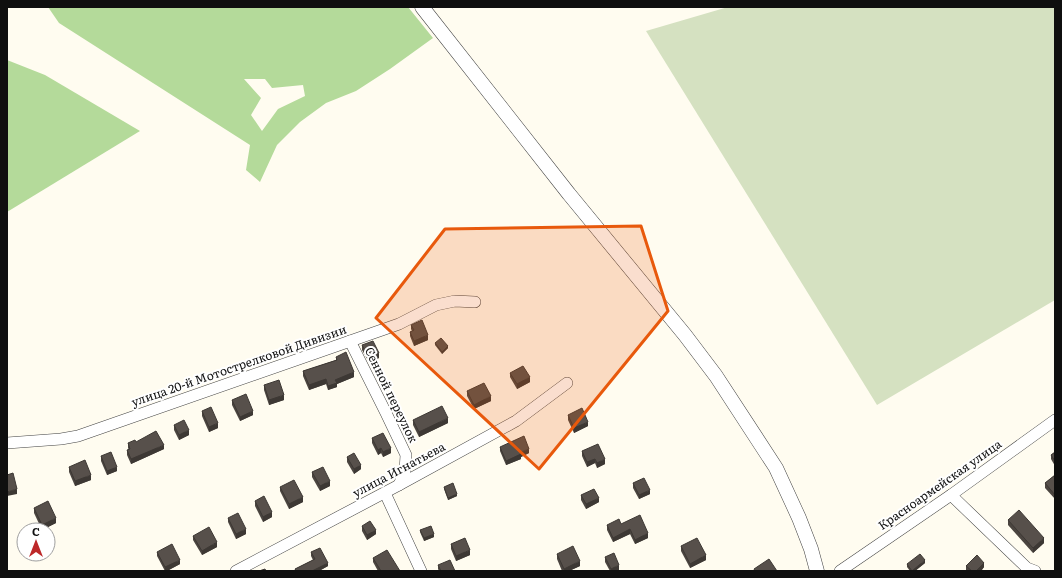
<svg xmlns="http://www.w3.org/2000/svg" width="1062" height="578" font-family="Literata,serif">
  <style>
    .forest { fill: #b4da9a; fill-rule: evenodd }
    .cemetery { fill: #d5e1c1 }
    .lines { fill: none; stroke-linecap: round; stroke-linejoin: round }
    .minor-casing { stroke: #424242; stroke-width: 12 }
    .tertiary-casing { stroke: #424242; stroke-width: 15 }
    .minor { stroke: #fff; stroke-width: 11 }
    .tertiary { stroke: #fff; stroke-width: 14 }
    .wall { fill: #4b4540 }
    .shaded-wall { fill: #3d3834 }
    .building { fill: #57504b; stroke: #3d3834 }
    .marked { fill: #e8590c; fill-opacity: 0.2; stroke: #e8590c; stroke-width: 3; stroke-linejoin: round }
    .labels { text-anchor: middle; stroke-width: 4; stroke-linejoin: round; paint-order: stroke }
    .street-label { font-size: 12px; fill: #0f0f0f; stroke: #fff }
  </style>
  <rect width="100%" height="100%" fill="#fffcf0"/>
  <g class="forest">
    <path d="M 48,7 L 408,7 L 433,38 L 390,69 L 356,91 L 326,103 L 300,122 L 277,145 L 260,182 L 246,170 L 250,145 L 59,23 ZM 244,79 L 265,79 L 272,88 L 303,85 L 305,96 L 278,109 L 262,131 L 251,115 L 261,98 Z"/>
    <path d="M 7,60 L 45,75 L 140,131 L 7,212 Z"/>
  </g>
  <path class="cemetery" d="M 728,7 L 1055,7 L 1055,300 L 877,405 L 646,31 Z"/>
  <g class="lines">
    <defs>
      <g id="minor">
        <path d="M 350,341 L 386,413 L 406,455 L 405,471 L 399,485"/>
        <path d="M 7,443 L 61,439 L 78,436 L 399,324 L 436,305 L 455,301 L 475,302"/>
        <path d="M 385,493 L 421,571"/>
        <path d="M 951,495 L 1027,568 L 1035,571"/>
        <path d="M 236,571 L 399,485 L 516,421 L 567,383"/>
        <path d="M 840,571 L 951,495 L 1055,420"/>
      </g>
      <path id="tertiary" d="M 422,7 L 569,194 L 685,335 L 716,376 L 776,468 L 799,518 L 811,549 L 817,571"/>
    </defs>
    <use href="#minor" class="minor-casing"/>
    <use href="#tertiary" class="tertiary-casing"/>
    <use href="#minor" class="minor"/>
    <use href="#tertiary" class="tertiary"/>
  </g>
  <g class="wall">
    <path d="M 411,325 L 428,340 L 414,346 L 410,336 L 410,332 L 412,331 L 411,329 Z"/>
    <path d="M 435,343 L 448,348 L 442,354 L 435,345 Z"/>
    <path d="M 362,345 L 379,358 L 369,362 L 362,350 Z"/>
    <path d="M 336,357 L 354,377 L 337,384 L 337,387 L 328,390 L 326,384 L 309,390 L 303,376 L 303,371 L 336,360 Z"/>
    <path d="M 510,373 L 530,382 L 517,389 L 510,377 Z"/>
    <path d="M 264,385 L 284,400 L 269,405 L 264,390 Z"/>
    <path d="M 467,391 L 491,401 L 474,409 L 467,396 Z"/>
    <path d="M 232,400 L 253,415 L 240,421 L 232,405 Z"/>
    <path d="M 202,411 L 218,428 L 209,432 L 202,416 Z"/>
    <path d="M 568,415 L 588,426 L 574,433 L 568,420 Z"/>
    <path d="M 413,420 L 448,423 L 419,437 L 413,425 Z"/>
    <path d="M 174,425 L 189,435 L 179,440 L 174,430 Z"/>
    <path d="M 372,438 L 391,453 L 383,457 L 381,453 L 378,455 L 372,443 Z"/>
    <path d="M 136,442 L 164,449 L 131,464 L 127,455 L 127,450 L 129,450 L 128,448 L 128,443 Z"/>
    <path d="M 500,447 L 529,453 L 521,457 L 521,459 L 506,465 L 500,451 Z"/>
    <path d="M 582,451 L 605,464 L 597,468 L 595,463 L 587,467 L 582,456 Z"/>
    <path d="M 1055,452 L 1055,466 L 1051,459 L 1051,455 Z"/>
    <path d="M 101,456 L 117,471 L 107,475 L 101,461 Z"/>
    <path d="M 347,457 L 361,469 L 354,474 L 347,462 Z"/>
    <path d="M 69,467 L 91,480 L 75,486 L 69,472 Z"/>
    <path d="M 312,472 L 330,486 L 320,491 L 312,477 Z"/>
    <path d="M 1055,475 L 1055,499 L 1045,488 L 1045,483 Z"/>
    <path d="M 633,483 L 650,494 L 639,499 L 633,488 Z"/>
    <path d="M 280,487 L 303,502 L 289,509 L 280,491 Z"/>
    <path d="M 444,487 L 457,496 L 448,500 L 444,489 Z"/>
    <path d="M 581,495 L 599,502 L 586,509 L 581,500 Z"/>
    <path d="M 255,501 L 272,517 L 263,522 L 255,506 Z"/>
    <path d="M 34,508 L 56,523 L 42,530 L 34,513 Z"/>
    <path d="M 228,518 L 246,534 L 236,539 L 228,522 Z"/>
    <path d="M 1008,520 L 1044,543 L 1033,553 L 1008,525 Z"/>
    <path d="M 621,524 L 648,538 L 635,544 L 630,534 L 613,542 L 607,530 L 607,525 Z"/>
    <path d="M 362,526 L 376,534 L 367,540 L 362,531 Z"/>
    <path d="M 420,530 L 434,537 L 424,541 L 420,532 Z"/>
    <path d="M 193,536 L 217,547 L 202,555 L 193,540 Z"/>
    <path d="M 451,544 L 470,555 L 456,561 L 451,549 Z"/>
    <path d="M 681,546 L 706,560 L 690,568 L 681,551 Z"/>
    <path d="M 157,552 L 180,564 L 167,571 L 165,571 L 157,556 Z"/>
    <path d="M 311,552 L 328,566 L 319,571 L 295,571 L 295,569 L 313,560 L 311,556 Z"/>
    <path d="M 557,554 L 580,566 L 569,571 L 562,571 L 557,559 Z"/>
    <path d="M 605,557 L 619,570 L 618,571 L 610,571 L 605,562 Z"/>
    <path d="M 373,558 L 400,571 L 378,571 L 373,562 Z"/>
    <path d="M 925,563 L 915,571 L 910,571 L 907,567 L 907,564 Z"/>
    <path d="M 438,565 L 455,571 L 439,571 L 438,569 Z"/>
    <path d="M 966,566 L 984,567 L 981,571 L 967,571 L 966,570 Z"/>
  </g>
  <g class="shaded-wall">
    <path d="M 428,335 L 428,340 L 414,346 L 414,341 Z"/>
    <path d="M 448,346 L 448,348 L 442,354 L 442,352 Z"/>
    <path d="M 379,353 L 379,358 L 369,362 L 369,358 Z"/>
    <path d="M 354,372 L 354,377 L 337,384 L 337,387 L 328,390 L 328,386 L 335,380 Z"/>
    <path d="M 530,377 L 530,382 L 517,389 L 517,384 Z"/>
    <path d="M 326,379 L 326,384 L 309,390 L 309,385 Z"/>
    <path d="M 284,395 L 284,400 L 269,405 L 269,400 Z"/>
    <path d="M 491,396 L 491,401 L 474,409 L 474,405 Z"/>
    <path d="M 253,411 L 253,415 L 240,421 L 240,417 Z"/>
    <path d="M 448,418 L 448,423 L 419,437 L 419,432 Z"/>
    <path d="M 588,422 L 588,426 L 574,433 L 574,428 Z"/>
    <path d="M 218,423 L 218,428 L 209,432 L 209,427 Z"/>
    <path d="M 189,430 L 189,435 L 179,440 L 179,435 Z"/>
    <path d="M 164,445 L 164,449 L 131,464 L 131,459 Z"/>
    <path d="M 381,448 L 381,453 L 378,455 L 378,450 Z"/>
    <path d="M 391,448 L 391,453 L 383,457 L 383,452 Z"/>
    <path d="M 529,449 L 529,453 L 521,457 L 521,459 L 506,465 L 506,461 L 521,452 Z"/>
    <path d="M 595,459 L 595,463 L 587,467 L 587,462 Z"/>
    <path d="M 605,459 L 605,464 L 597,468 L 597,463 Z"/>
    <path d="M 361,465 L 361,469 L 354,474 L 354,469 Z"/>
    <path d="M 117,467 L 117,471 L 107,475 L 107,471 Z"/>
    <path d="M 91,475 L 91,480 L 75,486 L 75,481 Z"/>
    <path d="M 330,481 L 330,486 L 320,491 L 320,486 Z"/>
    <path d="M 17,489 L 17,494 L 7,496 L 7,492 Z"/>
    <path d="M 650,490 L 650,494 L 639,499 L 639,495 Z"/>
    <path d="M 457,494 L 457,496 L 448,500 L 448,498 Z"/>
    <path d="M 303,497 L 303,502 L 289,509 L 289,504 Z"/>
    <path d="M 599,498 L 599,502 L 586,509 L 586,504 Z"/>
    <path d="M 272,512 L 272,517 L 263,522 L 263,517 Z"/>
    <path d="M 56,518 L 56,523 L 42,530 L 42,525 Z"/>
    <path d="M 246,529 L 246,534 L 236,539 L 236,534 Z"/>
    <path d="M 630,529 L 630,534 L 613,542 L 613,538 Z"/>
    <path d="M 376,530 L 376,534 L 367,540 L 367,535 Z"/>
    <path d="M 648,533 L 648,538 L 635,544 L 635,540 Z"/>
    <path d="M 434,534 L 434,537 L 424,541 L 424,538 Z"/>
    <path d="M 1044,538 L 1044,543 L 1033,553 L 1033,548 Z"/>
    <path d="M 217,542 L 217,547 L 202,555 L 202,551 Z"/>
    <path d="M 470,550 L 470,555 L 456,561 L 456,556 Z"/>
    <path d="M 706,555 L 706,560 L 690,568 L 690,564 Z"/>
    <path d="M 180,560 L 180,564 L 167,571 L 165,571 L 165,567 Z"/>
    <path d="M 925,560 L 925,563 L 915,571 L 912,571 Z"/>
    <path d="M 580,561 L 580,566 L 569,571 L 564,571 L 564,569 Z"/>
    <path d="M 328,563 L 328,566 L 319,571 L 312,571 Z"/>
    <path d="M 984,563 L 984,567 L 981,571 L 976,571 Z"/>
    <path d="M 619,565 L 619,570 L 618,571 L 611,571 L 611,569 Z"/>
  </g>
  <g class="building">
    <path d="M 422,320 L 428,335 L 414,341 L 410,332 L 414,330 L 411,325 Z"/>
    <path d="M 441,338 L 448,346 L 442,352 L 435,343 Z"/>
    <path d="M 373,341 L 379,353 L 369,358 L 362,345 Z"/>
    <path d="M 346,352 L 354,372 L 335,380 L 337,383 L 328,386 L 326,379 L 309,385 L 303,371 L 337,360 L 336,357 Z"/>
    <path d="M 523,366 L 530,377 L 517,384 L 510,373 Z"/>
    <path d="M 279,380 L 284,395 L 269,400 L 264,385 Z"/>
    <path d="M 484,383 L 491,396 L 474,405 L 467,391 Z"/>
    <path d="M 246,394 L 253,411 L 240,417 L 232,400 Z"/>
    <path d="M 442,406 L 448,418 L 419,432 L 413,420 Z"/>
    <path d="M 211,407 L 218,423 L 209,427 L 202,411 Z"/>
    <path d="M 582,408 L 588,422 L 574,428 L 568,415 Z"/>
    <path d="M 184,420 L 189,430 L 179,435 L 174,425 Z"/>
    <path d="M 156,431 L 164,445 L 131,459 L 127,450 L 130,449 L 128,443 L 135,440 L 136,442 Z"/>
    <path d="M 383,433 L 391,448 L 383,452 L 381,448 L 378,450 L 372,438 Z"/>
    <path d="M 524,436 L 529,449 L 521,452 L 521,454 L 506,461 L 500,447 Z"/>
    <path d="M 598,444 L 605,459 L 597,463 L 595,459 L 587,462 L 582,451 Z"/>
    <path d="M 111,452 L 117,467 L 107,471 L 101,456 Z"/>
    <path d="M 1055,452 L 1055,461 L 1051,455 Z"/>
    <path d="M 354,453 L 361,465 L 354,469 L 347,457 Z"/>
    <path d="M 85,460 L 91,475 L 75,481 L 69,467 Z"/>
    <path d="M 323,467 L 330,481 L 320,486 L 312,472 Z"/>
    <path d="M 13,473 L 17,489 L 7,492 L 7,475 Z"/>
    <path d="M 1055,475 L 1055,495 L 1045,483 Z"/>
    <path d="M 644,478 L 650,490 L 639,495 L 633,483 Z"/>
    <path d="M 294,480 L 303,497 L 289,504 L 280,487 Z"/>
    <path d="M 453,483 L 457,494 L 448,498 L 444,487 Z"/>
    <path d="M 594,489 L 599,498 L 586,504 L 581,495 Z"/>
    <path d="M 264,496 L 272,512 L 263,517 L 255,501 Z"/>
    <path d="M 48,501 L 56,518 L 42,525 L 34,508 Z"/>
    <path d="M 1019,510 L 1044,538 L 1033,548 L 1008,520 Z"/>
    <path d="M 238,513 L 246,529 L 236,534 L 228,518 Z"/>
    <path d="M 640,515 L 648,533 L 635,540 L 630,529 L 613,538 L 607,525 L 619,519 L 621,524 Z"/>
    <path d="M 370,521 L 376,530 L 367,535 L 362,526 Z"/>
    <path d="M 431,526 L 434,534 L 424,538 L 420,530 Z"/>
    <path d="M 209,527 L 217,542 L 202,551 L 193,536 Z"/>
    <path d="M 465,538 L 470,550 L 456,556 L 451,544 Z"/>
    <path d="M 697,538 L 706,555 L 690,564 L 681,546 Z"/>
    <path d="M 172,544 L 180,560 L 165,567 L 157,552 Z"/>
    <path d="M 573,546 L 580,561 L 564,569 L 557,554 Z"/>
    <path d="M 320,548 L 328,563 L 312,571 L 296,571 L 295,569 L 315,559 L 311,552 Z"/>
    <path d="M 387,550 L 400,571 L 381,571 L 373,558 Z"/>
    <path d="M 614,553 L 619,565 L 611,569 L 605,557 Z"/>
    <path d="M 920,554 L 925,560 L 912,571 L 907,564 Z"/>
    <path d="M 977,555 L 984,563 L 976,571 L 972,571 L 966,566 Z"/>
    <path d="M 769,559 L 777,571 L 755,571 L 754,569 Z"/>
    <path d="M 450,560 L 455,571 L 441,571 L 438,565 Z"/>
    <path d="M 265,569 L 266,571 L 259,571 Z"/>
  </g>
  <path class="marked" d="M 641,226 L 668,311 L 539,469 L 376,318 L 445,229 Z"/>
  <g class="labels">
    <g class="street-label">
      <text transform="translate(239 366) rotate(-19)" y="4">улица 20-й Мотострелковой Дивизии</text>
      <text transform="translate(391 395) rotate(64)" y="4">Сенной переулок</text>
      <text transform="translate(399 470) rotate(-28)" y="4">улица Игнатьева</text>
      <text transform="translate(940 485) rotate(-35)" y="4">Красноармейская улица</text>
    </g>
  </g>
  <rect width="1062" height="578" fill="none" stroke="#0f0f0f" stroke-width="16"/>
  <g transform="translate(36 542)"><circle r="19" fill="#ffffff" stroke="#9f9f9f"/>
  <path d="M0-3L7 15L0 10L-7 15Z" fill="#bd2829"/>
  <text y="-6" font-size="11" font-weight="bold" text-anchor="middle" fill="#0f0f0f">С</text>
  </g>
</svg>
